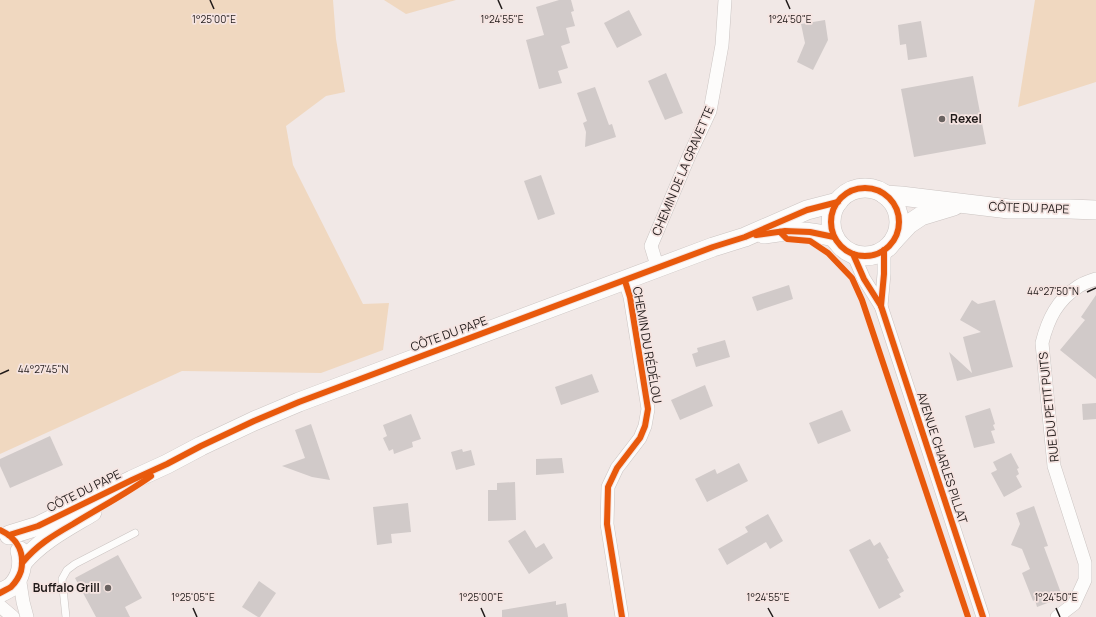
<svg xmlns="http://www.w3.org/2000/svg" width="1096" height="617" font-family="Manrope,sans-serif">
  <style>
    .green { fill: #f0d8c0 }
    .building { fill: #d1cac9 }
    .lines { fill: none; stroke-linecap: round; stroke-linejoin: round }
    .service-casing { stroke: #cbc4c2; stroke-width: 8 }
    .minor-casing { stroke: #cbc4c2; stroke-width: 14 }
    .secondary-casing { stroke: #cbc4c2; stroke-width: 20 }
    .service { stroke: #fdfcfb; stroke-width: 7 }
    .minor { stroke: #fdfcfb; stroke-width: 13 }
    .secondary { stroke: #fdfcfb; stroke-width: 19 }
    .cycleway-casing { stroke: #f5e4e1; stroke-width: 8 }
    .cycleway { stroke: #e8590c; stroke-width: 6 }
    .ticks { fill: none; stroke: #211b1a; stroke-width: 1.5 }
    .poi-dot { fill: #6a6361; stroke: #f5e4e1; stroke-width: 1.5 }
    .labels { text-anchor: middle; stroke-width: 3.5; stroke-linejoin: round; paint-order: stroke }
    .poi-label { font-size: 12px; font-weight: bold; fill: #211b1a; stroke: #f5e4e1; text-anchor: start }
    .street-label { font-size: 12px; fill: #211b1a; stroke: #f5e4e1 }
    .ticks-label { font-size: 10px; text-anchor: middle; fill: #211b1a; stroke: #f5e4e1; stroke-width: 3.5; stroke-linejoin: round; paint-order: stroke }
  </style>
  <rect width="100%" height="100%" fill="#f1e8e6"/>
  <g class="green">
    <path d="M 0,0 L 333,0 L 336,39 L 345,92 L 326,96 L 286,126 L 293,165 L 363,304 L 389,303 L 383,350 L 321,373 L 182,371 L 0,454 Z"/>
    <path d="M 384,0 L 456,0 L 406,14 Z"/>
    <path d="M 1035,0 L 1096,0 L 1096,82 L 1018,107 Z"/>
  </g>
  <g class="building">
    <path d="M 559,0 L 571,0 L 574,11 L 571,12 L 575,26 L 566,28 L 570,43 L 561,46 L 568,68 L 558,71 L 562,83 L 539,89 L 526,40 L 544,35 L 536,7 Z"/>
    <path d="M 629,10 L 642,35 L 617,48 L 604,23 Z"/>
    <path d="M 825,20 L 828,40 L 813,70 L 797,62 L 805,43 L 801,24 Z"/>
    <path d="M 921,21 L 927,57 L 908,60 L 906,44 L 900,45 L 898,25 Z"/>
    <path d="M 666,73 L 683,113 L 665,120 L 648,81 Z"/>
    <path d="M 973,76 L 986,144 L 914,157 L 901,89 Z"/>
    <path d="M 595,87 L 609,125 L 612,124 L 616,137 L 585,147 L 586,132 L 583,123 L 587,121 L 577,93 Z"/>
    <path d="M 541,175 L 555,214 L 538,220 L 524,181 Z"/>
    <path d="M 789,285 L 793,299 L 757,311 L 752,297 Z"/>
    <path d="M 1096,295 L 1096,379 L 1060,350 L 1085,320 L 1081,317 Z"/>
    <path d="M 972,300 L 978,304 L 995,300 L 1013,367 L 957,381 L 949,352 L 972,373 L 963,337 L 981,332 L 960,320 Z"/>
    <path d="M 725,340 L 730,357 L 696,367 L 692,354 L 698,352 L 697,348 Z"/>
    <path d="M 592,374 L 599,392 L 561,405 L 555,387 Z"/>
    <path d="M 705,385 L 713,406 L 680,420 L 671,400 Z"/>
    <path d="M 1096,403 L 1096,419 L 1083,420 L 1082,404 Z"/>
    <path d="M 990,408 L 995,424 L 993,425 L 995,430 L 991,431 L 995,443 L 974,448 L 965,416 Z"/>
    <path d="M 842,410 L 851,431 L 818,444 L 809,423 Z"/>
    <path d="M 411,414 L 421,439 L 412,442 L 413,447 L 394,454 L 393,449 L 389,451 L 383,438 L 387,436 L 383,425 Z"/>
    <path d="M 311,424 L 330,480 L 312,477 L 282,466 L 305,458 L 295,430 Z"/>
    <path d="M 50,436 L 63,465 L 10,488 L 0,466 L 0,459 Z"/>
    <path d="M 462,449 L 463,452 L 471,450 L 475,465 L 456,470 L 451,452 Z"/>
    <path d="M 1011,453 L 1019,468 L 1017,469 L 1019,474 L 1016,476 L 1022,487 L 1004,497 L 991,473 L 997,470 L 993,462 Z"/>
    <path d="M 562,458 L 564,473 L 536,475 L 536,459 Z"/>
    <path d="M 739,463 L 748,481 L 707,502 L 695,479 L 715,469 L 717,474 Z"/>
    <path d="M 515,482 L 516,520 L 488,521 L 488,490 L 497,490 L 497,483 Z"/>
    <path d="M 408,503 L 411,532 L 391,534 L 392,543 L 377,545 L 373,507 Z"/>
    <path d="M 1034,506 L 1048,546 L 1044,547 L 1061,593 L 1048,598 L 1050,602 L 1037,607 L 1035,600 L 1033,601 L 1022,573 L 1030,569 L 1022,549 L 1011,545 L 1020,524 L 1016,513 Z"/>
    <path d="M 768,514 L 783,541 L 770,549 L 766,542 L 727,565 L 718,549 L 748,532 L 745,527 Z"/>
    <path d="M 525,530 L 536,548 L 544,543 L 553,558 L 529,574 L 508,541 Z"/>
    <path d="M 870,539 L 874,546 L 880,542 L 889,558 L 887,559 L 904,591 L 899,594 L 901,597 L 879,609 L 849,550 Z"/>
    <path d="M 118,555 L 142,598 L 125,607 L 130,617 L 96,617 L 75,578 Z"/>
    <path d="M 259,581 L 276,593 L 260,617 L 258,617 L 242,607 Z"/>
    <path d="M 556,601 L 556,605 L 566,603 L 568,617 L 502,617 L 502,610 Z"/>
  </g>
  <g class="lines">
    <defs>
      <path id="service" d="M 66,617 L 62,579 L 67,570 L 75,564 L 135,533"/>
      <g id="minor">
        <path d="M 853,254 L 864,279 L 881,306 L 983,617"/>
        <path d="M 658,269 L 651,246 L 689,156 L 710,111 L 722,45 L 725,0"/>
        <path d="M 881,306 L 884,274 L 884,250"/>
        <path d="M 19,576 L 23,602 L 27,617"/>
        <path d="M 0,606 L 13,617"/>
        <path d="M 622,617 L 607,524 L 608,487 L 617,468 L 640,438 L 645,426 L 648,409 L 630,297 L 625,281"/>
        <path d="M 1057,617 L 1074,604 L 1085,580 L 1085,563 L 1054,466 L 1042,343 C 1048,319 1057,300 1079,286 C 1084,283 1090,281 1096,279"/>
      </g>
      <g id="secondary">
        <circle cx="865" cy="222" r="34"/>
        <path d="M 885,195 L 901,196 L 1009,209 L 1070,209 L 1096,210"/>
        <path d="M 764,234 C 790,230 808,231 834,237"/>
        <path d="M 894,240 L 909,224 L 921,216 L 954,206"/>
        <path d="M 9,535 L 38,526 L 132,480 L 167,464 L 201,446 L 254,421 L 299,402 L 713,247 L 745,237 L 807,210 L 838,202"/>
        <path d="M 22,563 C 41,540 67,527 92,512"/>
        <path d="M 0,593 C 4,591 8,589 11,587 C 21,578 24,563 20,551"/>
      </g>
    </defs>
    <use href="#service" class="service-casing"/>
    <use href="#minor" class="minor-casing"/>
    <use href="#secondary" class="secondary-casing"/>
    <use href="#service" class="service"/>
    <use href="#minor" class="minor"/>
    <use href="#secondary" class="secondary"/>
    <defs>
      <g id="cycleway">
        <circle cx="865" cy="222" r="34"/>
        <path d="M 780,232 L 787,239 L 810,241 L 828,253 L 852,278 L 862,300 L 968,617"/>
        <path d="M 756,235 L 785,231 L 810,232 L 834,237"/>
        <path d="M 853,254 L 864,279 L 881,306 L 983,617"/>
        <path d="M 881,306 L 884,274 L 884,250"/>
        <path d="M 0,530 C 17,538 25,552 21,571 C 19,577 15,583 11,587 C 8,589 3,591 0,593"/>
        <path d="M 9,535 L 38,526 L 132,480 L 167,464 L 201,446 L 254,421 L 299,402 L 713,247 L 745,237 L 807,210 L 838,202"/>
        <path d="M 22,563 C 37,545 52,536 73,524 C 99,508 126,494 151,476"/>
        <path d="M 622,617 L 607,524 L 608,487 L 617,468 L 640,438 L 645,426 L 648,409 L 630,297 L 625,281"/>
      </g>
    </defs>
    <use href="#cycleway" class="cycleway-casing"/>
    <use href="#cycleway" class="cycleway"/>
  </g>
  <path class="ticks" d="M 210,0 L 214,9M 498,0 L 502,9M 786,0 L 790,9M 1087,292 L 1096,288M 0,374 L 9,370M 193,608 L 197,617M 481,608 L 485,617M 768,608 L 773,617M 1056,608 L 1060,617"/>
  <g class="poi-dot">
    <circle cx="942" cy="119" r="4"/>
    <circle cx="108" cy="588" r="4"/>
  </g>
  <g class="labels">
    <g class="poi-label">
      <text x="950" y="123">Rexel</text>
      <text x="100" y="592" text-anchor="end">Buffalo Grill</text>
    </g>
    <g class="street-label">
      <text transform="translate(683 171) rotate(-67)" y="4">CHEMIN DE LA GRAVETTE</text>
      <text transform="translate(1029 208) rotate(2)" y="4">CÔTE DU PAPE</text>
      <text transform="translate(449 334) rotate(-20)" y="4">CÔTE DU PAPE</text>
      <text transform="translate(647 345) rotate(80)" y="4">CHEMIN DU RÉDÉLOU</text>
      <text transform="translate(1049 407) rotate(-96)" y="4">RUE DU PETIT PUITS</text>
      <text transform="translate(942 458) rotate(72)" y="4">AVENUE CHARLES PILLAT</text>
      <text transform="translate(84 491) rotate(-26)" y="4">CÔTE DU PAPE</text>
    </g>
  </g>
  <g class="ticks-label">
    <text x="214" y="23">1°25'00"E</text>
    <text x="502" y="23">1°24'55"E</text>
    <text x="790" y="23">1°24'50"E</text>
    <text x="1053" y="295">44°27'50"N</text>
    <text x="43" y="373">44°27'45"N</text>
    <text x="193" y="601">1°25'05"E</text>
    <text x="481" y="601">1°25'00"E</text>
    <text x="768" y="601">1°24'55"E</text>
    <text x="1056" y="601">1°24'50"E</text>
  </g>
</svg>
